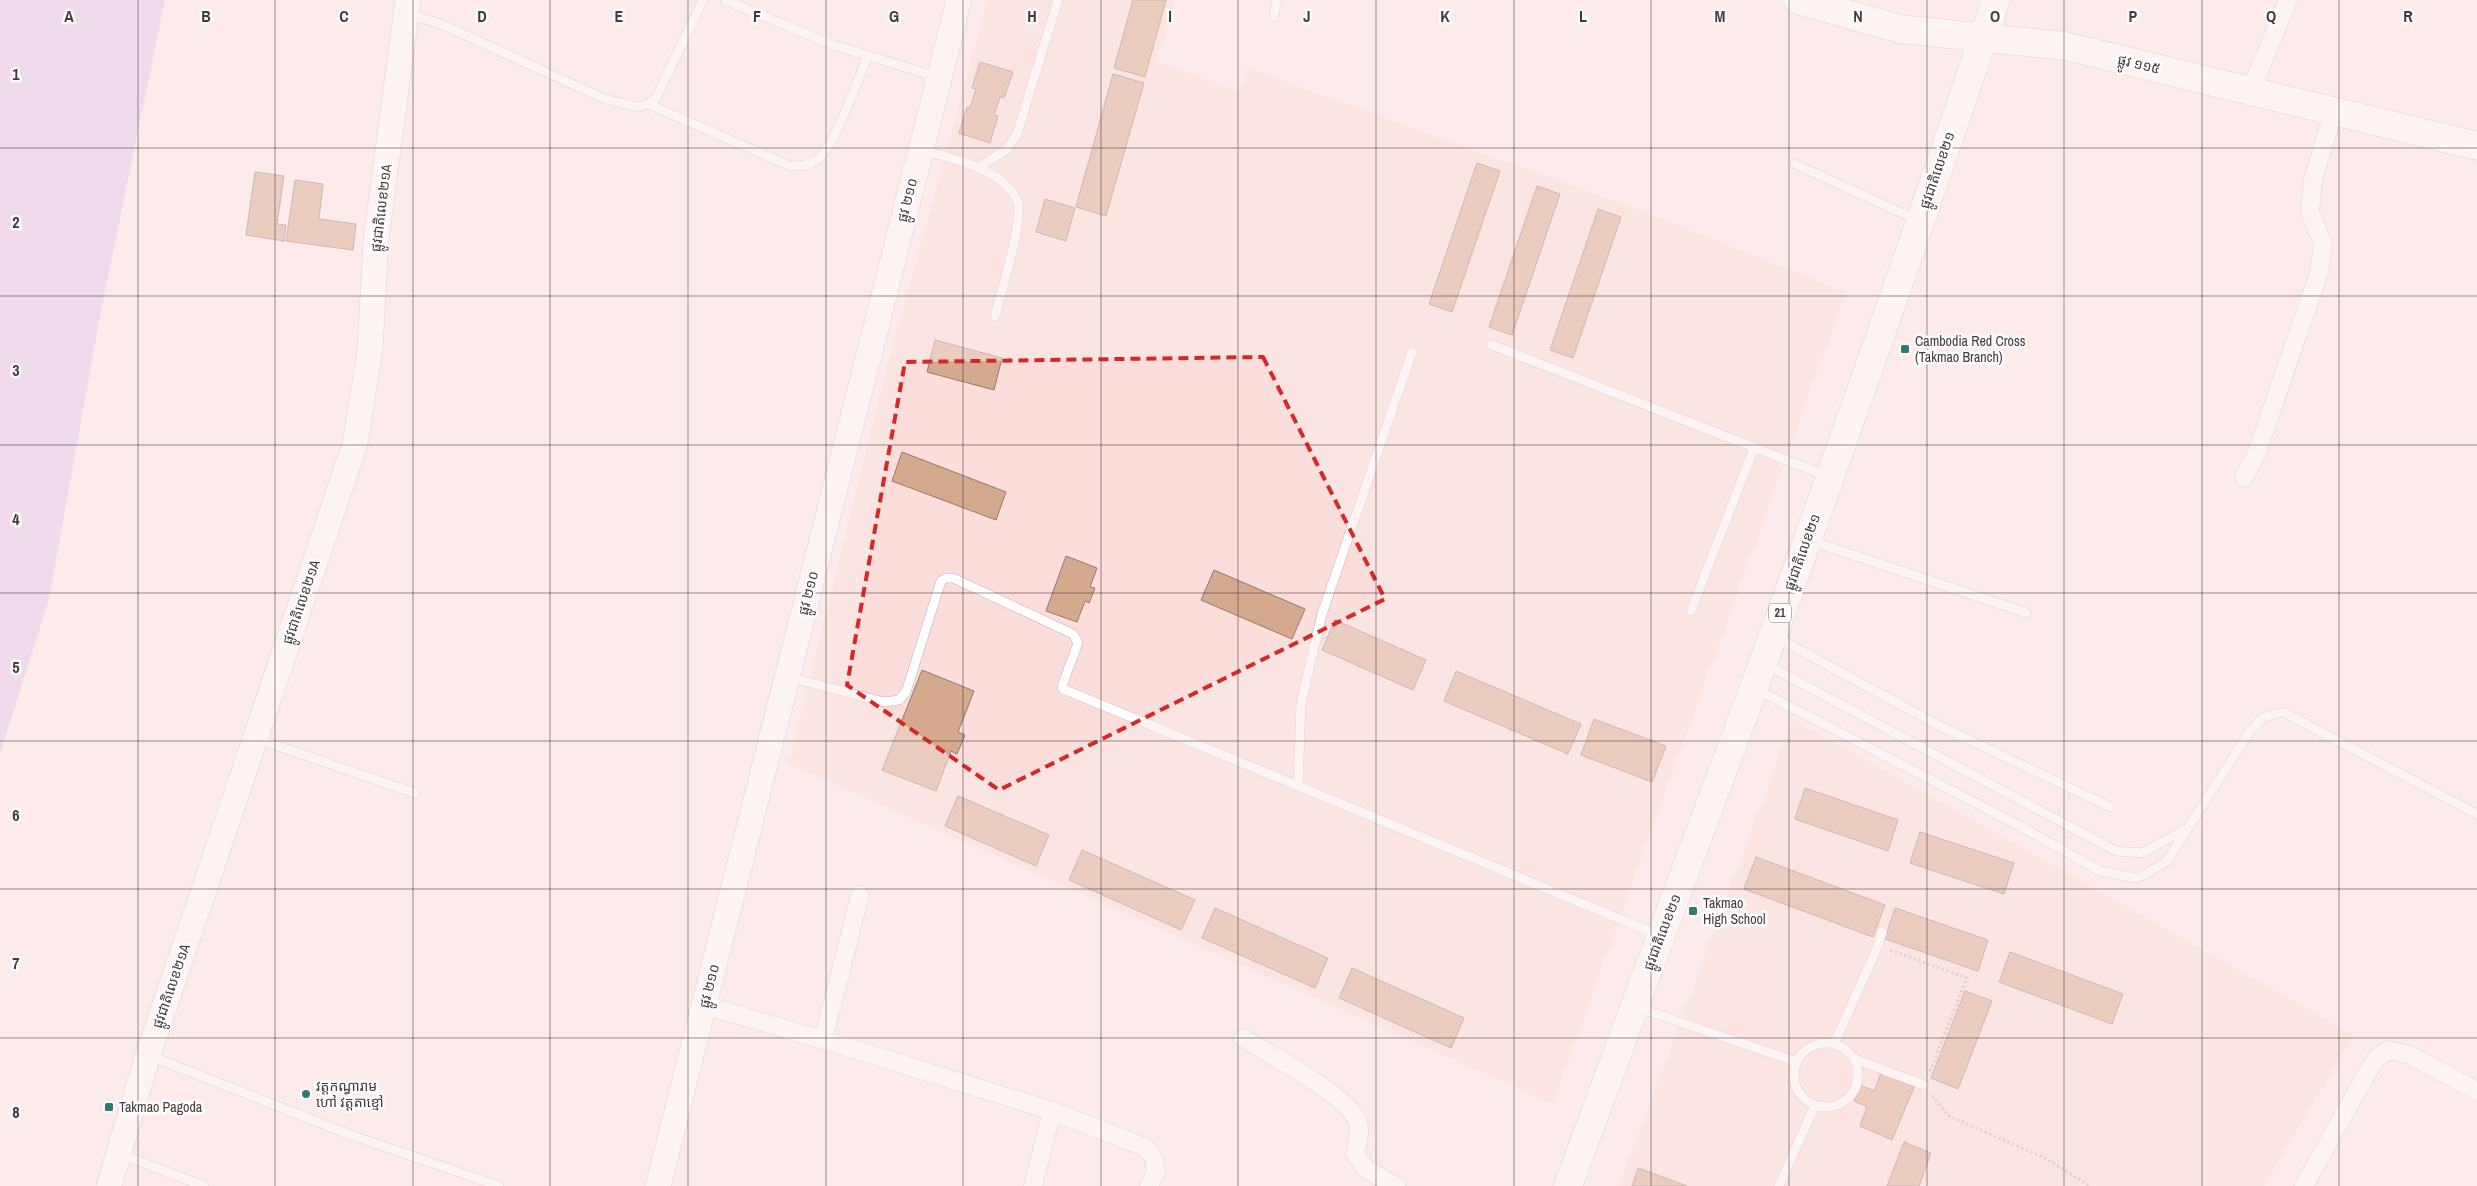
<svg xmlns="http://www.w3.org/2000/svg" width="2477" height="1186" font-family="'Archivo Narrow','Noto Sans Khmer',sans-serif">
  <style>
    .built { fill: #fbdddb }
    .water { fill: #e4c5ee }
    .building { fill: #d5a98d; stroke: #907b6f }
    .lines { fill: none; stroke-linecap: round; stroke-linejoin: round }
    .lane-casing { stroke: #caafae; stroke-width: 10 }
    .street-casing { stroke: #caafae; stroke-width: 19 }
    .secondary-casing { stroke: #caafae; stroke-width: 26 }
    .primary-casing { stroke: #caafae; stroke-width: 29 }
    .path { stroke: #c4b5b4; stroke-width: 3; stroke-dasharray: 2.5 2.5; stroke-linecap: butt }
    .lane { stroke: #fff; stroke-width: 9 }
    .street { stroke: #fff; stroke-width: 18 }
    .secondary { stroke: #fff; stroke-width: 25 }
    .primary { stroke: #fff; stroke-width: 28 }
    .marked { fill: none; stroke: #d62828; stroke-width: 4; stroke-dasharray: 10 6; stroke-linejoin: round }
    .grid { fill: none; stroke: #453a39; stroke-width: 1; stroke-opacity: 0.55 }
    .poi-dot { fill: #34796d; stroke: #fdfdfd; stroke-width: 2 }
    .labels { text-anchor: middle; stroke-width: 5; stroke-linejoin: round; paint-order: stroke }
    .shield { fill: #fdfdfd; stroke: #7c7474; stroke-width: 1 }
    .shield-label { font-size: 12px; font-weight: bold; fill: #453a39 }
    .street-label { font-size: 14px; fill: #453a39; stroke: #fdfdfd }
    .poi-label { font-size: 14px; fill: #453a39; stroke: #fdfdfd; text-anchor: start }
    .grid-label { font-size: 16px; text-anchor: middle; font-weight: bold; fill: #453a39; stroke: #fdfdfd; stroke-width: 5; stroke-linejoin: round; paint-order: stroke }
  </style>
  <rect width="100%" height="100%" fill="#fcebea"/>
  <g class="built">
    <path d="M 988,0 L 1175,0 L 1157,62 L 1239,91 L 1247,68 L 1624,204 L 1846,292 L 1553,1104 L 789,764 L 884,378 Z"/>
    <path d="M 1793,719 L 2354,1035 L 2264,1186 L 1619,1186 Z"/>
  </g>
  <path class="water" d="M 0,0 L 165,0 L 100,316 L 49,599 L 0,754 Z"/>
  <g class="building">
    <path d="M 1133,0 L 1166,0 L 1145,77 L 1114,68 Z"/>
    <path d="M 980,62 L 1013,72 L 1004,98 L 1000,97 L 994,115 L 998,116 L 990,143 L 959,133 L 967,107 L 970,108 L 976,89 L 972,88 Z"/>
    <path d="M 1113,74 L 1144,83 L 1106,216 L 1076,207 Z"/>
    <path d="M 1477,163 L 1500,171 L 1452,312 L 1429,304 Z"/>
    <path d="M 255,172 L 284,176 L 277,224 L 286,225 L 284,241 L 246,235 Z"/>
    <path d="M 295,180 L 323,184 L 319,219 L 356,224 L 353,250 L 286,241 Z"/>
    <path d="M 1537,186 L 1560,194 L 1512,335 L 1489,327 Z"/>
    <path d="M 1045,199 L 1075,208 L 1066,241 L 1036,232 Z"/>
    <path d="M 1598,209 L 1621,217 L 1573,358 L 1550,350 Z"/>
    <path d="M 935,340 L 1002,358 L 994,390 L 927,372 Z"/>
    <path d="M 902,452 L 1006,492 L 996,520 L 892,481 Z"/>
    <path d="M 1066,556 L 1097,568 L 1090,587 L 1095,588 L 1089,603 L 1085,601 L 1077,622 L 1046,611 Z"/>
    <path d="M 1214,570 L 1305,609 L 1292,639 L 1201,600 Z"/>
    <path d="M 1335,620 L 1426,660 L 1413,690 L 1322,650 Z"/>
    <path d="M 922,670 L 974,691 L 958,732 L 965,735 L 957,754 L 951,751 L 936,791 L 882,770 Z"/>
    <path d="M 1456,671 L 1581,724 L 1568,754 L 1444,701 Z"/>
    <path d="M 1594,719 L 1666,746 L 1652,782 L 1581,755 Z"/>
    <path d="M 1805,788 L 1898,820 L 1888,851 L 1795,819 Z"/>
    <path d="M 958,796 L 1049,835 L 1036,866 L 945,826 Z"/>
    <path d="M 1920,832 L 2014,863 L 2004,894 L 1910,863 Z"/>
    <path d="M 1082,850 L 1195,900 L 1181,930 L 1069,880 Z"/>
    <path d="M 1756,857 L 1885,905 L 1873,937 L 1744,889 Z"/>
    <path d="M 1215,908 L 1328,958 L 1315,988 L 1202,938 Z"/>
    <path d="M 1895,908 L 1988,940 L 1978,971 L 1885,939 Z"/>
    <path d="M 2010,952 L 2123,994 L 2112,1024 L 1999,982 Z"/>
    <path d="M 1352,968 L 1464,1018 L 1451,1048 L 1339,998 Z"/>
    <path d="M 1965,991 L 1992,1001 L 1958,1089 L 1931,1078 Z"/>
    <path d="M 1881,1073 L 1914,1087 L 1892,1140 L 1860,1126 L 1867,1107 L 1854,1101 L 1861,1085 L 1874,1091 Z"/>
    <path d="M 1904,1142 L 1931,1153 L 1919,1186 L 1887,1186 Z"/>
    <path d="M 1638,1168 L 1687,1186 L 1632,1186 Z"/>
  </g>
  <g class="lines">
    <defs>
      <g id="lane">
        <path d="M 725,0 L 833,45 L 938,77"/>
        <path d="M 407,14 L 441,24 L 605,99 L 638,107 L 648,104 L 656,98 L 703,0"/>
        <path d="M 1274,17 L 1277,0"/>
        <path d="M 648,104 L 790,166 C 798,166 809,166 816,161 C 834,148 858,79 868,56"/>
        <path d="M 922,151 C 951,157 1004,170 1017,200 C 1025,217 1000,295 995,316"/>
        <path d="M 1795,164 L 1917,220"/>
        <path d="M 978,168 L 1007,149 L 1017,134 L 1058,0"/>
        <path d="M 1492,345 L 1827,476"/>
        <path d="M 1811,541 L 2027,613"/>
        <path d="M 1691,611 L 1754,448"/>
        <path d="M 1776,637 L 1936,724 L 2110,807"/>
        <path d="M 1765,664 L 2116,851 L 2142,853 L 2188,828"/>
        <path d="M 788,677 L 884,702 L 899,700 L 906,692 L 941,581 L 946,578 L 953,578 L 1073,634 L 1078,643 L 1062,686 L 1063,689 L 1659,935"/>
        <path d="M 1756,689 L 2018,825 L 2100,871 L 2136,878 L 2146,874 L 2167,861 L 2250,731 L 2264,717 L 2283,712 L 2477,814"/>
        <path d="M 257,739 L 415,793"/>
        <path d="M 1298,786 L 1301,703 L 1322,614 L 1412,352"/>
        <path d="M 1636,1007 L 1797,1062"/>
        <circle cx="1826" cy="1075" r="32"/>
        <path d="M 1834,1044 L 1878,946 L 1882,932"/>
        <path d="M 150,1056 L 351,1135 L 499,1186"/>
        <path d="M 1855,1059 L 1924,1085"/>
        <path d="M 120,1154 L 204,1186"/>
        <path d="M 1779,1186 L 1815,1105"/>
      </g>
      <g id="street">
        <path d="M 2251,90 L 2288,0"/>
        <path d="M 2244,477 L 2256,455 L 2319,273 L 2323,244 L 2310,212 L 2313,180 L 2334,110"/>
        <path d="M 704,1005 L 857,1050 L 1052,1111 L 1132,1142 L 1146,1148 L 1154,1159 L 1156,1172 L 1149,1186"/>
        <path d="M 1243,1038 C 1270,1055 1345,1094 1357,1120 C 1362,1130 1357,1144 1355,1154 L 1366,1169 L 1396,1186"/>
        <path d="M 823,1040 L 860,895"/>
        <path d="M 1033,1186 L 1052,1111"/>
        <path d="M 2304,1186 L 2371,1066 L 2378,1057 L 2389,1050 L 2410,1055 L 2477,1091"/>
      </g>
      <g id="secondary">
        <path d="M 109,1186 L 148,1055 L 355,444 L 370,350 L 376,240 L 408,0"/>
        <path d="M 658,1186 L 959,0"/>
      </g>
      <g id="primary">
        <path d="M 1798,0 L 1900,29 L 2065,46 L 2477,146"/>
        <path d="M 1568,1186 C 1628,1021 1691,858 1752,693 C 1836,463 1918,232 1996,0"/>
      </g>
    </defs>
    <use href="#lane" class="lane-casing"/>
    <use href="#street" class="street-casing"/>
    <use href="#secondary" class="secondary-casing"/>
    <use href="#primary" class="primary-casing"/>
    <g class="path">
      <path d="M 1890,950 L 1967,978 L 1929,1073"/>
      <path d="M 1932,1096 L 1949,1116 L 2045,1158 L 2090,1186"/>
    </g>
    <use href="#lane" class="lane"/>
    <use href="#street" class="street"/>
    <use href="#secondary" class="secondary"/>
    <use href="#primary" class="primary"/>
  </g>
  <path d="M0 0H2477V1186H0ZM 1263,357 L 1385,599 L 999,790 L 847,685 L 905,362 Z" fill="#fcebea" fill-opacity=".55" fill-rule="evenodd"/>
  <path class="marked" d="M 1263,357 L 1385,599 L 999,790 L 847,685 L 905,362 Z"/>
  <path class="grid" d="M 138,0 L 138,1186M 275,0 L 275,1186M 413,0 L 413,1186M 550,0 L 550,1186M 688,0 L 688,1186M 826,0 L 826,1186M 963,0 L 963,1186M 1101,0 L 1101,1186M 1238,0 L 1238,1186M 1376,0 L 1376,1186M 1514,0 L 1514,1186M 1651,0 L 1651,1186M 1789,0 L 1789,1186M 1927,0 L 1927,1186M 2064,0 L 2064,1186M 2202,0 L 2202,1186M 2339,0 L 2339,1186M 0,148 L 2477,148M 0,296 L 2477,296M 0,445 L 2477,445M 0,593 L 2477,593M 0,741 L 2477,741M 0,889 L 2477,889M 0,1038 L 2477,1038"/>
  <g class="poi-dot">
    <rect x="1900" y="344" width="10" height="10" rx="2.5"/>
    <rect x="1688" y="906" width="10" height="10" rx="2.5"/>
    <circle cx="306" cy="1094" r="5"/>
    <rect x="104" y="1102" width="10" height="10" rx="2.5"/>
  </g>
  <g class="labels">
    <rect class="shield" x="1769" y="603.5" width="22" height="19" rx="4"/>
    <g class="shield-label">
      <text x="1780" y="617">21</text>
    </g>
    <g class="street-label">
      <text transform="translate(2139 64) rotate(13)" y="5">ផ្លូវ ១១៥</text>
      <text transform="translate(1937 170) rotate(-71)" y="5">ផ្លូវជាតិលេខ២១</text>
      <text transform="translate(907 200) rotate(-76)" y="5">ផ្លូវ ២១០</text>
      <text transform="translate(381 208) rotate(-83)" y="5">ផ្លូវជាតិលេខ២១A</text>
      <text transform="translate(1802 552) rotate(-70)" y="5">ផ្លូវជាតិលេខ២១</text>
      <text transform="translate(808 593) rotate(-76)" y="5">ផ្លូវ ២១០</text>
      <text transform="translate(301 602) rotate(-71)" y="5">ផ្លូវជាតិលេខ២១A</text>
      <text transform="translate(1662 932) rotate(-69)" y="5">ផ្លូវជាតិលេខ២១</text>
      <text transform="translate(171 986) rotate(-71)" y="5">ផ្លូវជាតិលេខ២១A</text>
      <text transform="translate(709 986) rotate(-76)" y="5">ផ្លូវ ២១០</text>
    </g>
    <g class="poi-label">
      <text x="1915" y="346">Cambodia Red Cross<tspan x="1915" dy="16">(Takmao Branch)</tspan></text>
      <text x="1703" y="908">Takmao<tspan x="1703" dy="16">High School</tspan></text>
      <text x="316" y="1091">វត្តកណ្ធារាម<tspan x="316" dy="16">ហៅ វត្តតាខ្មៅ</tspan></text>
      <text x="119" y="1112">Takmao Pagoda</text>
    </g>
  </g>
  <g class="grid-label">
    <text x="69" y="22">A</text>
    <text x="206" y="22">B</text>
    <text x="344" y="22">C</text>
    <text x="482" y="22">D</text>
    <text x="619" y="22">E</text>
    <text x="757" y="22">F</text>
    <text x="894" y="22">G</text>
    <text x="1032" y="22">H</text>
    <text x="1170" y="22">I</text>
    <text x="1307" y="22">J</text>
    <text x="1445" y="22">K</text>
    <text x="1583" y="22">L</text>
    <text x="1720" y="22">M</text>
    <text x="1858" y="22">N</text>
    <text x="1995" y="22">O</text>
    <text x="2133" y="22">P</text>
    <text x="2271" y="22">Q</text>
    <text x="2408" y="22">R</text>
    <text x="16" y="80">1</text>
    <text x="16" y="228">2</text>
    <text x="16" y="376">3</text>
    <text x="16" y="525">4</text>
    <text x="16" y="673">5</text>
    <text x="16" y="821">6</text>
    <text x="16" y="969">7</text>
    <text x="16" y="1118">8</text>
  </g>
</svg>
